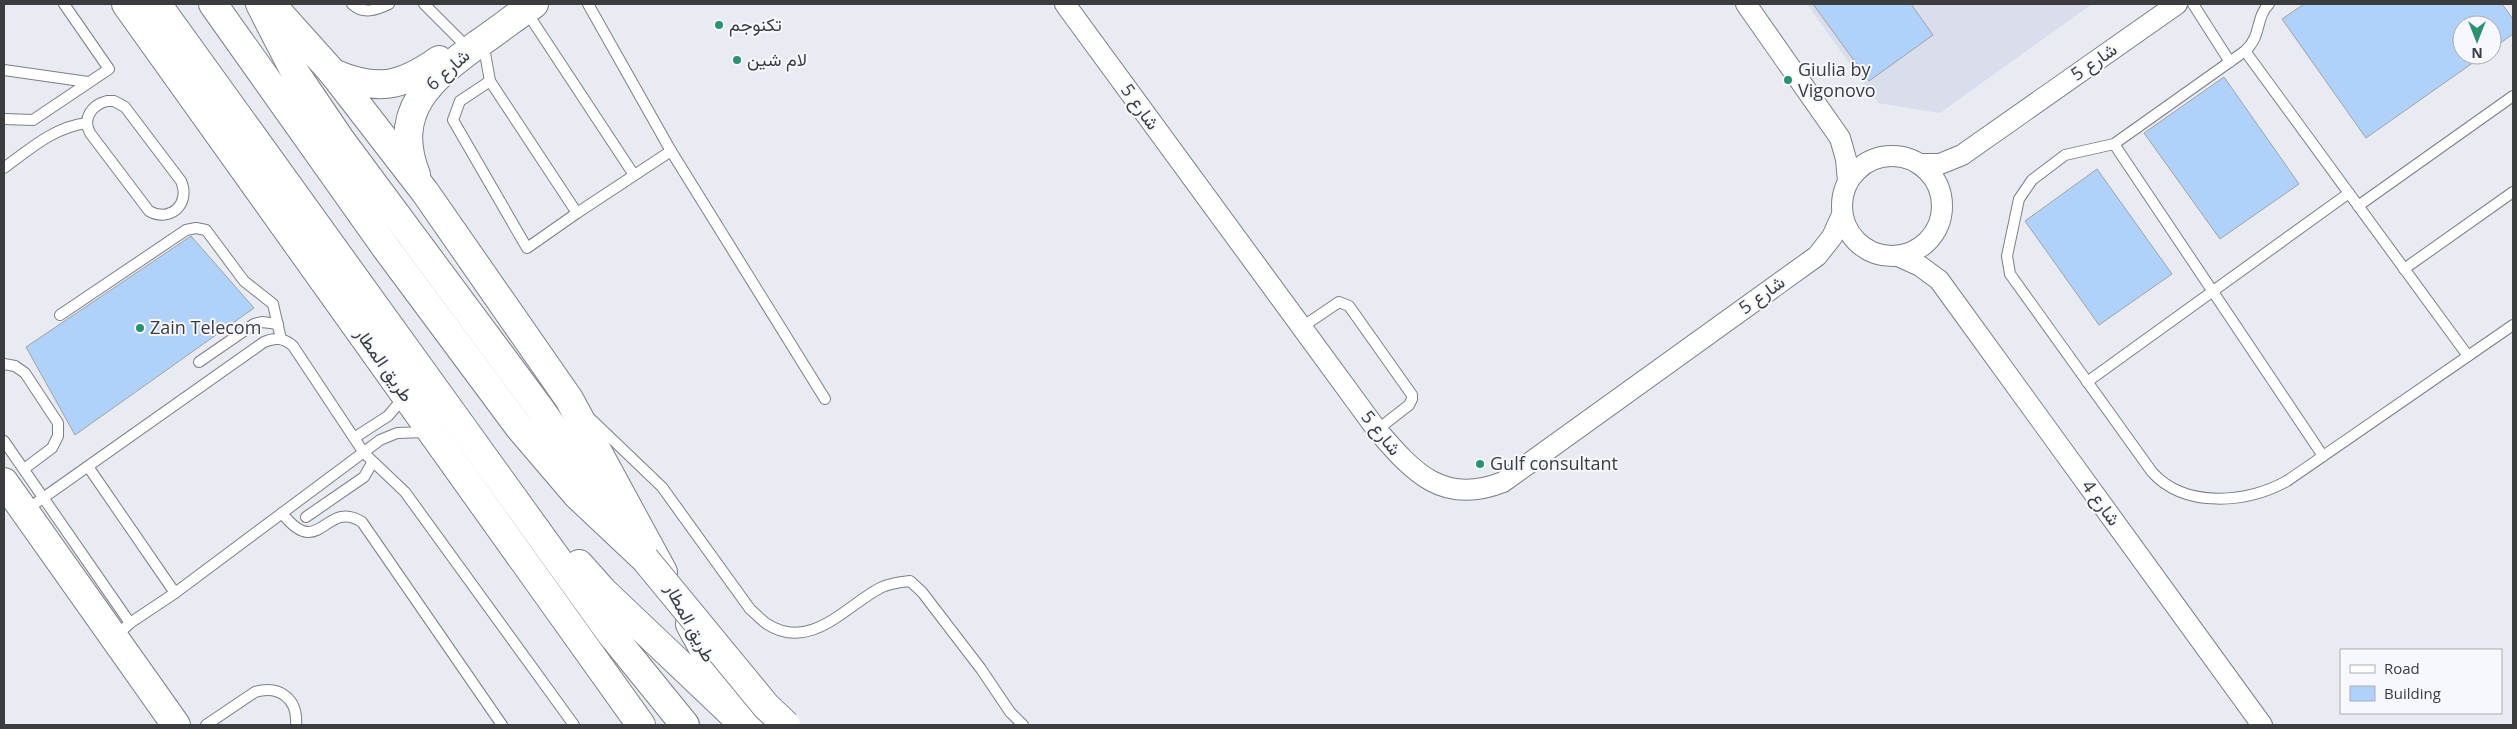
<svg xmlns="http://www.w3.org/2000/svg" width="2517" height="729" font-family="'Open Sans',Vazirmatn,sans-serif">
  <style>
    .built { fill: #d9ddec }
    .building { fill: #b0d1fa; stroke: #9ea3a9 }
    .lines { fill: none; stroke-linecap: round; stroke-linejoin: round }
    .lane-casing { stroke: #7d7f86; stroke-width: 12 }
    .street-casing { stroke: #7d7f86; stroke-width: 22 }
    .secondary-casing { stroke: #7d7f86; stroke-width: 30 }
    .highway-casing { stroke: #7d7f86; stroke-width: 30 }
    .lane { stroke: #fff; stroke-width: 10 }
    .street { stroke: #fff; stroke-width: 20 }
    .secondary { stroke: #fff; stroke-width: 28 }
    .highway { stroke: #fff; stroke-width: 28 }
    .highway-bridge-casing { stroke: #7d7f86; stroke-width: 30; stroke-linecap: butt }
    .highway-bridge { stroke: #fff; stroke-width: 28 }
    .poi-dot { fill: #2a9270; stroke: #f6f8fe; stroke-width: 2 }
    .labels { text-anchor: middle; stroke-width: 4; stroke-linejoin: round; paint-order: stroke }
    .poi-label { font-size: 18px; fill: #3b3c3f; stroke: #f6f8fe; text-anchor: start }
    .street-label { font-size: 18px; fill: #3b3c3f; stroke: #f6f8fe }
  </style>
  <rect width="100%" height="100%" fill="#e9ebf3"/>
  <path class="built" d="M 1807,4 L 2092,4 L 1940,113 L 1878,103 Z"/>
  <g class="building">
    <path d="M 1813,4 L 1911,4 L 1933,35 L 1869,81 Z"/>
    <path d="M 2304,4 L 2502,4 L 2513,19 L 2513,34 L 2492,49 L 2492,25 L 2462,25 L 2462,55 L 2484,55 L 2366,138 L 2282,19 Z"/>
    <path d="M 2224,77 L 2299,184 L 2220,239 L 2144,133 Z"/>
    <path d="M 2097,169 L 2172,274 L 2099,325 L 2025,221 Z"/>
    <path d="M 191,236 L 254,308 L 75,435 L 26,347 Z"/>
  </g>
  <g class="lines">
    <defs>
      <g id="lane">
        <path d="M 352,4 C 364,15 376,10 389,4"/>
        <path d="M 424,4 L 469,49"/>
        <path d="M 588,4 L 671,151 L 825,399"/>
        <path d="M 2193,4 L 2230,62"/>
        <path d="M 2269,4 C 2255,18 2262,36 2245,51 L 2114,144 L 2065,155 L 2032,180 L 2019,199 L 2007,256 L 2010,274 L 2152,472 C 2185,509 2247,503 2287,481 L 2513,325"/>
        <path d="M 526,11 L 634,175"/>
        <path d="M 483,42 L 490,81 L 577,213 L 671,151"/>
        <path d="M 2245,51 L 2468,356"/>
        <path d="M 4,70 L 88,82"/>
        <path d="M 490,81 L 460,101 L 453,120 L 527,248 L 577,213"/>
        <path d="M 107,101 L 114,101 L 125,107 L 181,181 C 191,204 170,223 149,211 L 90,133 C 82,118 92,105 107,101 Z"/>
        <path d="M 4,119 L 33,120 L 109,69 L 64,4"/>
        <path d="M 2114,144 L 2323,456"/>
        <path d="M 4,168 C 30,149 54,127 87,123"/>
        <path d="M 2358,206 L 2513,96"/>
        <path d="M 2404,269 L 2513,192"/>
        <path d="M 60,315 L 186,230 L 196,228 L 206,230 L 244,281 L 273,304 L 281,339"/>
        <path d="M 1302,327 L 1339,302 L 1349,306 L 1412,395 L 1412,399 L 1409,405 L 1377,430"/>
        <path d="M 199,362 L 254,324 L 262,322 L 278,324"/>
        <path d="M 4,364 L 15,366 L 25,373 L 58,423 L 58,436 L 52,448 L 24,469"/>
        <path d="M 2087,382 L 2349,193"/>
        <path d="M 592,420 L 662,487 L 750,609 C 756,614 761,620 767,624 C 810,652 846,606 880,588 C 890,583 900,582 910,581 L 922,592 L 981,669 L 1010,712 L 1023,725"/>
        <path d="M 354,438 L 388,416 L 405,396"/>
        <path d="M 4,441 L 130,623"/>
        <path d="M 89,468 L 175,593"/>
        <path d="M 26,510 L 264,342 C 275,337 284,338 293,346 L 364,453 L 405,492 L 574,725"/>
        <path d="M 282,513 C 320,562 325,498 362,522 L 502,725"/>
        <path d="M 306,517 L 364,477 L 372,463"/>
        <path d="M 115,637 L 130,623 L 175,593 L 380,440 L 397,433 L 426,432"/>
        <path d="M 206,725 L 255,692 C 280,685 298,699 296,725"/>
      </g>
      <g id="street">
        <path d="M 1065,4 L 1377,430 C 1413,472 1443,506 1503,482 L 1817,256 L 1832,237 L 1842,215"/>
        <path d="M 1746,4 L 1840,138 L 1846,159 L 1848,181"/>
        <circle cx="1892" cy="206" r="50"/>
        <path d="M 1919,164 L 1940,164 L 1962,155 L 2177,4"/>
        <path d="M 1898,256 L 1920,266 L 1939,280 L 2262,725"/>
      </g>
      <g id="secondary">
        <path d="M 126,4 L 641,725"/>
        <path d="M 271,4 L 333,73 L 425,192 L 569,399 L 663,572"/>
        <path d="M 333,73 C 377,92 401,87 439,60"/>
        <path d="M 416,175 C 391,111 430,79 478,44 C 497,31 515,17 534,4"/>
        <path d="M 4,482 L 176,725"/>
        <path d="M 690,624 L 710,661 L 750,724"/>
      </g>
      <g id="highway">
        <path d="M 157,4 L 612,635 L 685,725"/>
        <path d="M 213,4 L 386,248 L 519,427 L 577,495 L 645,559"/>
        <path d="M 260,4 L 296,74 L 340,139 L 538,406 L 613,513"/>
        <path d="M 579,564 L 603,591 L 744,725"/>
      </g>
    </defs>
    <use href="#lane" class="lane-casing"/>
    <use href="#street" class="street-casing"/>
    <use href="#secondary" class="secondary-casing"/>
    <use href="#highway" class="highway-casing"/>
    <use href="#lane" class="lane"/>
    <use href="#street" class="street"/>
    <use href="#secondary" class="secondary"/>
    <use href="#highway" class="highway"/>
    <defs>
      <path id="highway-bridge" d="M 645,559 L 766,706 L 786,725"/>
    </defs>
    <use href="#highway-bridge" class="highway-bridge-casing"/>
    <use href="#highway-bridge" class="highway-bridge"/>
  </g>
  <g class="poi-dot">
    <circle cx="719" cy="25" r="5"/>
    <circle cx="737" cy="60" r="5"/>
    <circle cx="1788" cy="80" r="5"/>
    <circle cx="140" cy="328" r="5"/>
    <circle cx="1480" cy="464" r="5"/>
  </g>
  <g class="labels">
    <g class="poi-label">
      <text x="729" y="31">تكنوجم</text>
      <text x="747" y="66">لام شين</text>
      <text x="1798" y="76">Giulia by<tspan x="1798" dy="21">Vigonovo</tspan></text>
      <text x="150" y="334">Zain Telecom</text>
      <text x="1490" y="470">Gulf consultant</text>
    </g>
    <g class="street-label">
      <text transform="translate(2094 62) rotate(-35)" y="6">شارع 5</text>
      <text transform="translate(448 70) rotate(-42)" y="6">شارع 6</text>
      <text transform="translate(1140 107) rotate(54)" y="6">شارع 5</text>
      <text transform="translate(1762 295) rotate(-36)" y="6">شارع 5</text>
      <text transform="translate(384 365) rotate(55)" y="6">طريق المطار</text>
      <text transform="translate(1381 433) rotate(51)" y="6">شارع 5</text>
      <text transform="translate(2101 503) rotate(54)" y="6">شارع 4</text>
      <text transform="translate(690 623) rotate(62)" y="6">طريق المطار</text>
    </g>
  </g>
  <rect width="2517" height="729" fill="none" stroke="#3b3c3f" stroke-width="10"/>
  <rect x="2340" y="649" width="162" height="65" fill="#f6f8fe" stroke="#abadb2"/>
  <rect x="2350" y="665" width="25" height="8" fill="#ffffff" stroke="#abadb2"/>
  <text x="2384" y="674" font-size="15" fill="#3b3c3f">Road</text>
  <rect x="2350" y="686" width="25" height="15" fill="#b0d1fa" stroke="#abadb2"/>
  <text x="2384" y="699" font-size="15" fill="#3b3c3f">Building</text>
  <g transform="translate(2477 40) rotate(180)"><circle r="24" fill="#f6f8fe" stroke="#abadb2"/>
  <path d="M0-4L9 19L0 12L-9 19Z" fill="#2a9270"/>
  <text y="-8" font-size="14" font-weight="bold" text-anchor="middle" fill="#3b3c3f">N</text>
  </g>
</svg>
